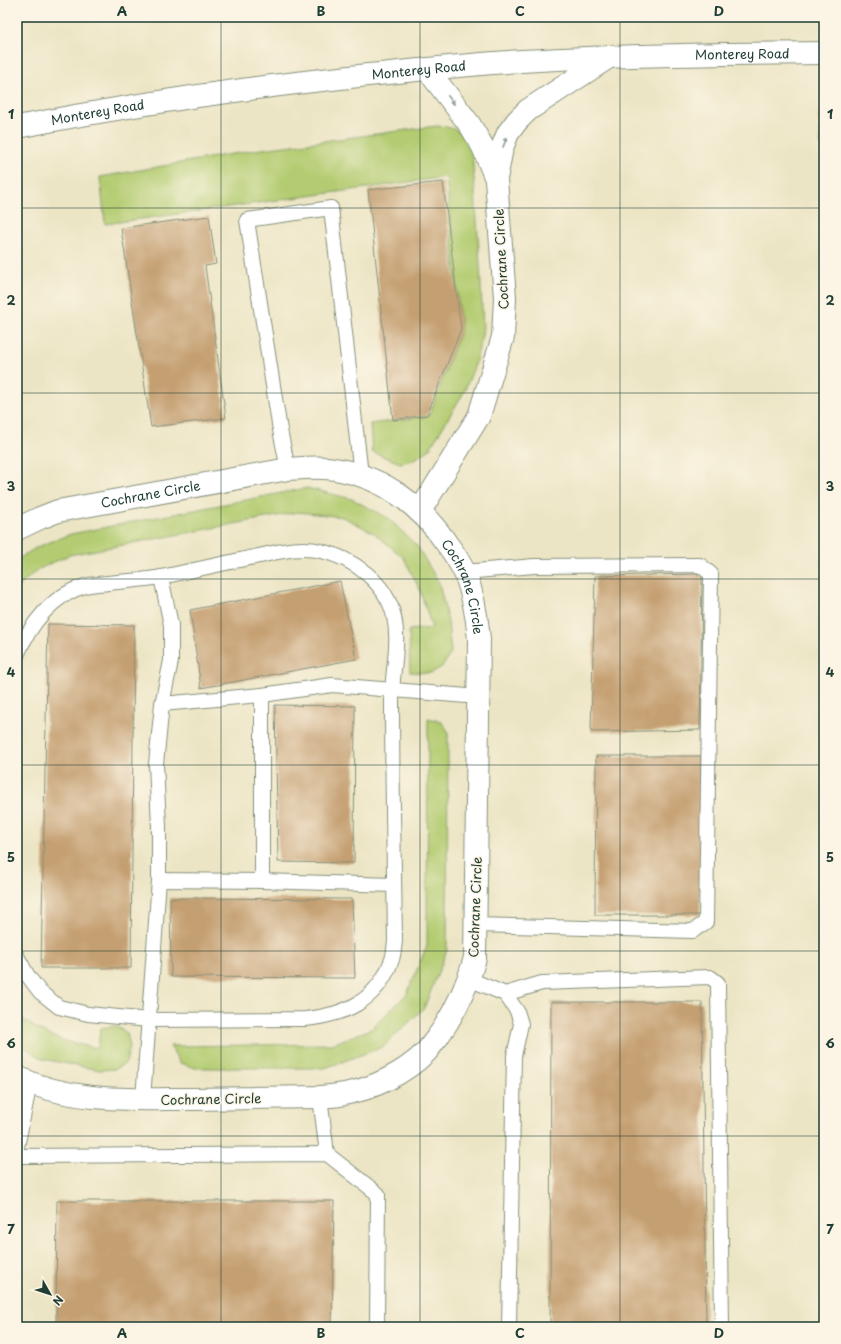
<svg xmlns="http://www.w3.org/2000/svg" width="841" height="1344" font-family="'Playpen Sans',sans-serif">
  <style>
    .green { fill: #b3cc71; stroke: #698452 }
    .building { fill: #c49f71 }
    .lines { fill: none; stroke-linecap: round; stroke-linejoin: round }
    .service-casing { stroke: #86917c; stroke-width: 16 }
    .minor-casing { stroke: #86917c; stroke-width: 24 }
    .primary-casing { stroke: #86917c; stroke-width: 24 }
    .service { stroke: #fff; stroke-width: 14 }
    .minor { stroke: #fff; stroke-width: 22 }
    .primary { stroke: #fff; stroke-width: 22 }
    .oneway { fill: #8f9e9a }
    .grid { fill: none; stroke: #1f3d34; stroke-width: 1; stroke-opacity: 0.55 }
    .labels { text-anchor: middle; stroke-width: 3; stroke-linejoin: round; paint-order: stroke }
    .street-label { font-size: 13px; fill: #1f3d34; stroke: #fcf5e5 }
    .neatline { fill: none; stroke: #1f3d34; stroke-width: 1.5 }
    .grid-label { font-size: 13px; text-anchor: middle; font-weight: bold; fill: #1f3d34 }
  </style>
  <rect width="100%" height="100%" fill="#fcf5e5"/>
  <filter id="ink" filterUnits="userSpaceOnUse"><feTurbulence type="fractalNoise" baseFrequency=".025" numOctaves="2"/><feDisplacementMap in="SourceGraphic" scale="8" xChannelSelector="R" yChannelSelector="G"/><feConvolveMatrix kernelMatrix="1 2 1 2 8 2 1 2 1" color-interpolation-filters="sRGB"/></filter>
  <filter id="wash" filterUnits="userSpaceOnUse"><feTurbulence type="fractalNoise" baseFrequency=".012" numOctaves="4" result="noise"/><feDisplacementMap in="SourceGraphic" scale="16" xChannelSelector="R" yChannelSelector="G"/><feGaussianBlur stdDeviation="0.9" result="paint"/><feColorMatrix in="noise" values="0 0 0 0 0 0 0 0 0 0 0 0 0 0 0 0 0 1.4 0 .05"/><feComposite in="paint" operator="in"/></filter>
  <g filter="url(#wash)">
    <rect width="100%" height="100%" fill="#ece5c5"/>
    <g class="green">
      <path d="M 820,114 L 824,114 L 824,146 L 821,146 Z"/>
      <path d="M 437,126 C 455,127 466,132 472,150 L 480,265 L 483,330 L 476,362 L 464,392 L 429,450 L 413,460 L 400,463 L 372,452 L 370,424 L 429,416 L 461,329 L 446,177 L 105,224 L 100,177 L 255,150 Z"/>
      <path d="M 307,488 L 352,499 L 388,518 L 417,546 L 439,583 L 448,622 L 451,653 L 442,667 L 431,673 L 410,672 L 409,630 L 432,628 L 420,590 L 404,558 L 374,533 L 343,517 L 298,512 L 69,555 L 37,570 L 17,588 L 17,560 L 37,547 L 71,534 Z"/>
      <path d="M 428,718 L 441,721 L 448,731 L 447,950 L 424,1008 L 383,1047 L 325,1068 L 195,1068 L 180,1063 L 170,1046 L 332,1044 L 371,1029 L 407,994 L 427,945 Z"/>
      <path d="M 17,1013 C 39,1036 69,1043 98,1048 L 100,1028 L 116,1026 L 127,1033 L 130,1046 L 126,1063 L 115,1069 L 99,1070 L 43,1059 L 17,1043 Z"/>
    </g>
    <g id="blocks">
      <g class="building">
        <path d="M 443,182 L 461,329 L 427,415 L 393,420 L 368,190 Z"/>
        <path d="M 209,216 L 216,264 L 205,266 L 226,418 L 151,427 L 121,228 Z"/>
        <path d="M 702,574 L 700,730 L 591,732 L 595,576 Z"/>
        <path d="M 340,581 L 356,659 L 201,688 L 190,610 Z"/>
        <path d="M 48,624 L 134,625 L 131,968 L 41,968 Z"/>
        <path d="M 275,705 L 355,706 L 354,863 L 278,862 Z"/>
        <path d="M 596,756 L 701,756 L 700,915 L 595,915 Z"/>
        <path d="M 170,898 L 352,899 L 355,978 L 171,977 Z"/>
        <path d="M 551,1002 L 702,1002 L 706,1327 L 550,1327 Z"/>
        <path d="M 57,1201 L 334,1201 L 332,1327 L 56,1327 Z"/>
      </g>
    </g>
  </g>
  <g filter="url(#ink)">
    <use href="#blocks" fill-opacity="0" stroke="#86917c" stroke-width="1"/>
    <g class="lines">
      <defs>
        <g id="service">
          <path d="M 288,469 L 280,430 L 247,220 L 331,208 L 361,475"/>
          <path d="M 464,572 L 534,566 L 700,565 L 711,574 L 706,922 L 693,931 L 475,925"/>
          <path d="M 17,655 C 30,625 52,595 85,586 C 92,584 101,584 108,583 C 127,581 147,580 166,576 C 193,570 221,564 249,558 C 272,554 297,545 321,551 C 353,558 387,583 394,617 C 400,643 392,671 392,698 C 392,779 394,860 395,941 C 394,948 394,956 391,962 C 376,1002 344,1015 305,1019 L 149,1020 L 88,1014 L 59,1007 L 40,992 L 28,976 L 17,956"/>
          <path d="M 262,695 L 262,881"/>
          <path d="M 162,704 L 262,695 L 332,685 L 479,697"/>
          <path d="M 159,880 L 262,881 L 394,885"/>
          <path d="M 469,979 L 505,994 L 517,1011 L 521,1024 L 514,1056 L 509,1327"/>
          <path d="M 505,994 L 542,983 L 710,977 L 718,983 L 722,1327"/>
          <path d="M 320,1097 L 327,1154"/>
          <path d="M 143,1099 L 159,880 L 159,826 L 156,764 L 162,704 L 171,661 L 171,625 L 161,577"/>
          <path d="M 17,1147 L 30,1083"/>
          <path d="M 17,1156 L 327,1154 L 378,1194 L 377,1327"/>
        </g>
        <g id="minor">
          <path d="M 427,69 L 470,125 L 483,147 L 496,179"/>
          <path d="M 420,511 L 479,416 L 503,337 L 505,298 L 496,179 L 502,148 L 508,133 L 517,121 L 528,110 L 609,57"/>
          <path id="s1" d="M 17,529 L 40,518 L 58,511 L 288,469 C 305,468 322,466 340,470 C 385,478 422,507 447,544 C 454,553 460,563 465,573 C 473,594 477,616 479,639 L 475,958 C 467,987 455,1013 437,1038 C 433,1042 430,1048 426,1052 C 405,1073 373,1089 344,1094 C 336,1096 328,1096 320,1097 C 276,1098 233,1098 190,1099 C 131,1099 71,1103 17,1077"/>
        </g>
        <g id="primary">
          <path id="s2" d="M 17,127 C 133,104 250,87 368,75 C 419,70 471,64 522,61 C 623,55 723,54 824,53"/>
        </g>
      </defs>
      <use href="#service" class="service-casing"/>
      <use href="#minor" class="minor-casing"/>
      <use href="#primary" class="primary-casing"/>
      <use href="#service" class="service"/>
      <use href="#minor" class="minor"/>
      <use href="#primary" class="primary"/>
    </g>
    <defs><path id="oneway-solid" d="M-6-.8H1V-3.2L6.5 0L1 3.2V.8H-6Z"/></defs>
    <g class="oneway">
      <use href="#oneway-solid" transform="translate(451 100) rotate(53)"/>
      <use href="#oneway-solid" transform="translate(505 142) rotate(-69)"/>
    </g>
  </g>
  <path class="grid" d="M 221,17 L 221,1327M 420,17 L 420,1327M 620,17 L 620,1327M 17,208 L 824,208M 17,393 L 824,393M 17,579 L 824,579M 17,765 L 824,765M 17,951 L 824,951M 17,1136 L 824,1136"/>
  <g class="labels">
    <g class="street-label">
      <text dy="5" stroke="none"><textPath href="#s2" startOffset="730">Monterey Road</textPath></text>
      <text dy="5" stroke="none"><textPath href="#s2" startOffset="406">Monterey Road</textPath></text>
      <text dy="5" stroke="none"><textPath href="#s2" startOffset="82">Monterey Road</textPath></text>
      <text transform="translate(501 259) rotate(-93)" y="5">Cochrane Circle</text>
      <text dy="5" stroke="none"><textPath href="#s1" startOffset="139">Cochrane Circle</textPath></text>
      <text dy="5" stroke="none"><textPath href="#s1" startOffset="511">Cochrane Circle</textPath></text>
      <text transform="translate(475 907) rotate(-88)" y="5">Cochrane Circle</text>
      <text transform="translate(211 1099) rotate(-1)" y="5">Cochrane Circle</text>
    </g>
  </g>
  <rect width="841" height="1344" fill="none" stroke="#fcf5e5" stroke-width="44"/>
  <g transform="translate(50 1294) rotate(129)" stroke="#fcf5e5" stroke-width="3" paint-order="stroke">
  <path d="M0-3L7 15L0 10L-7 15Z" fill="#1f3d34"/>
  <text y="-6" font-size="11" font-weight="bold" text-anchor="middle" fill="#1f3d34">N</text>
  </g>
  <rect x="22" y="22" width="797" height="1300" class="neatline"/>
  <g class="grid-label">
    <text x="122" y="16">A</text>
    <text x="321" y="16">B</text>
    <text x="520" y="16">C</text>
    <text x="719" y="16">D</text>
    <text x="11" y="119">1</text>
    <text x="830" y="119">1</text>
    <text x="11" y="305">2</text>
    <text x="830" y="305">2</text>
    <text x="11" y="491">3</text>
    <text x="830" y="491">3</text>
    <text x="11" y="677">4</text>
    <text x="830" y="677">4</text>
    <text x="11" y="862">5</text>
    <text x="830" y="862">5</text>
    <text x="11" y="1048">6</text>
    <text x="830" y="1048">6</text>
    <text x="11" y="1234">7</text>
    <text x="830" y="1234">7</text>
    <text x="122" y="1338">A</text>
    <text x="321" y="1338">B</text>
    <text x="520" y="1338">C</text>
    <text x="719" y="1338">D</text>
  </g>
</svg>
